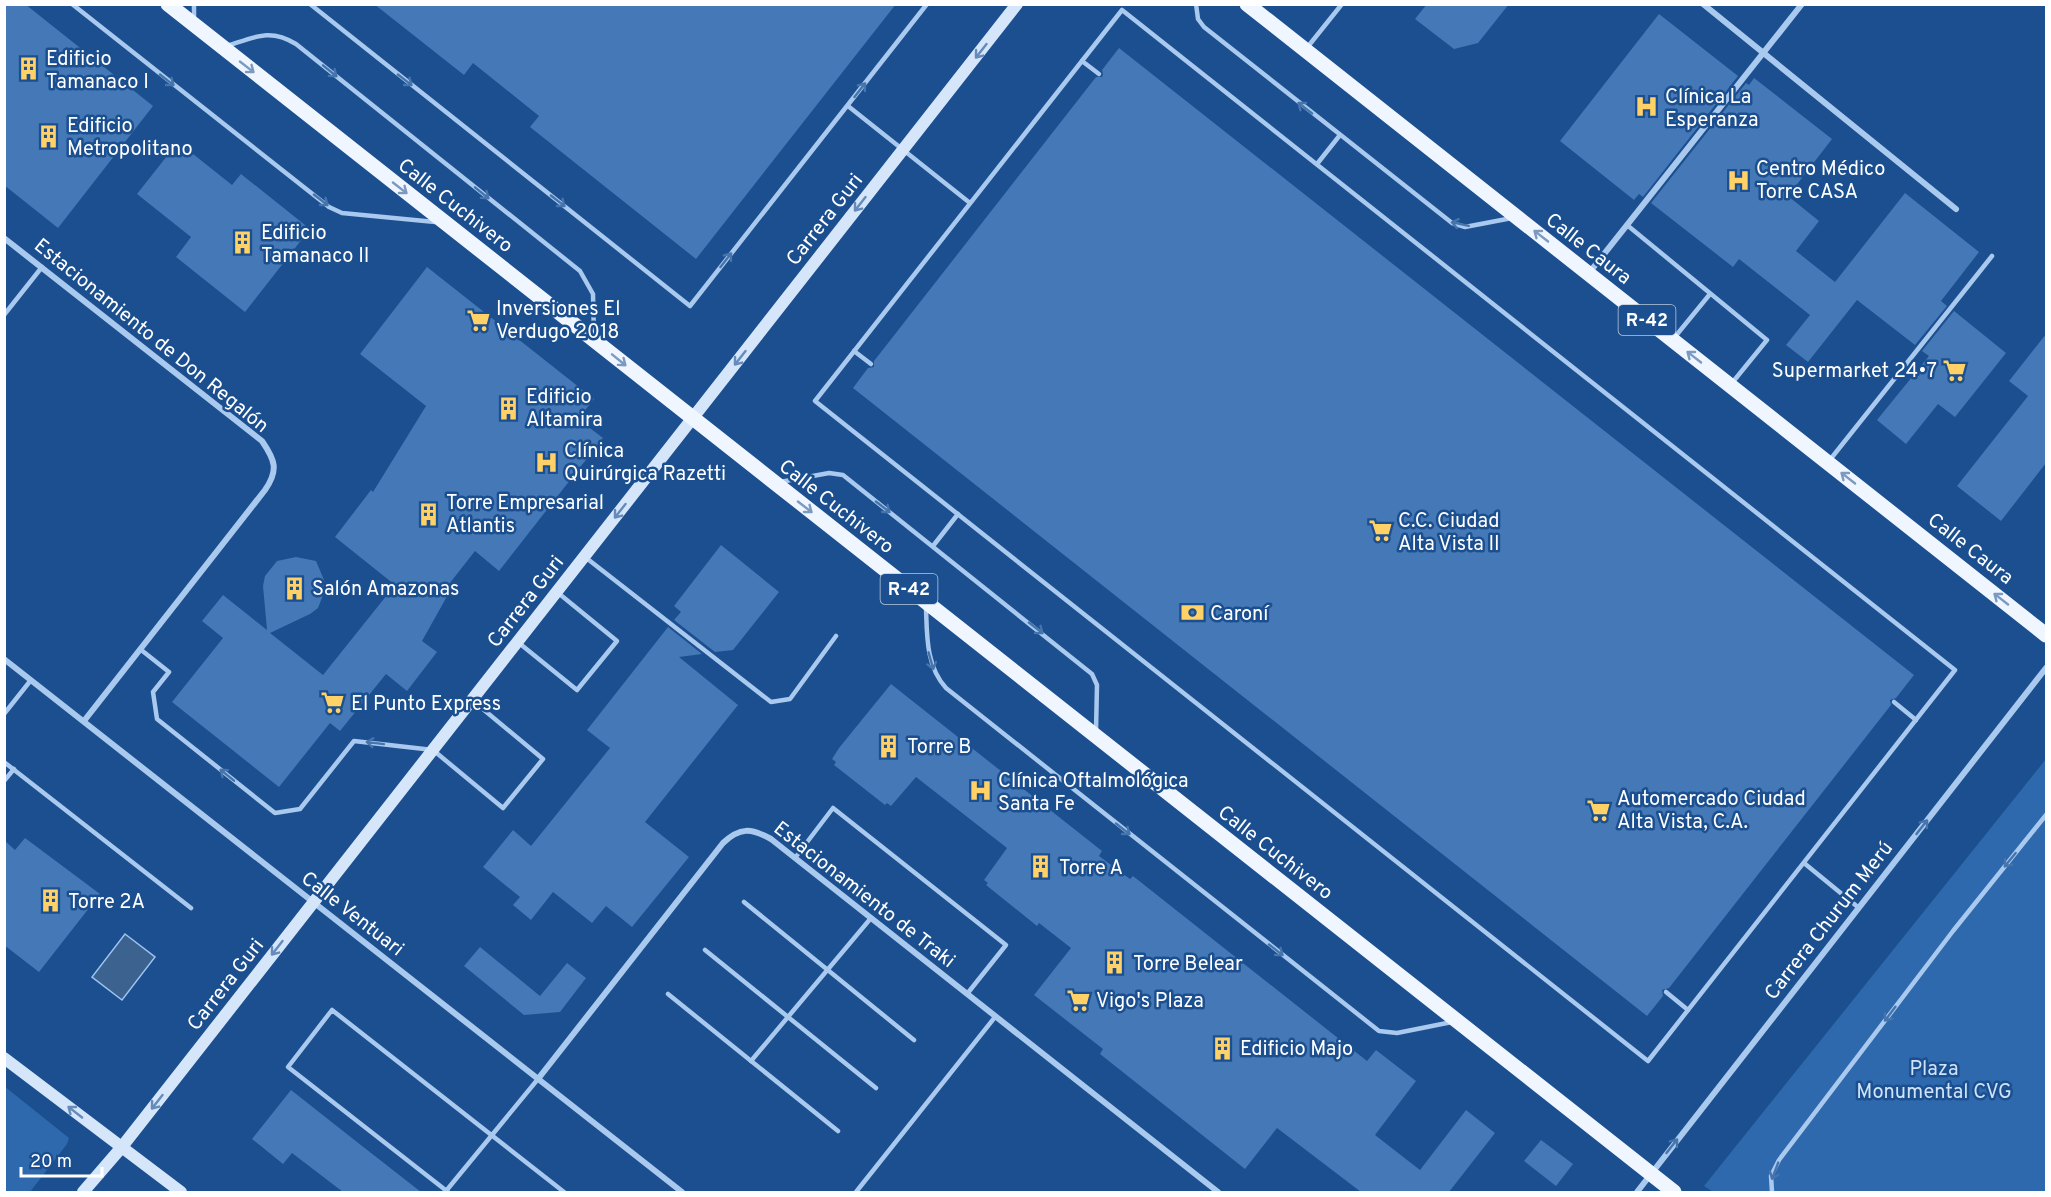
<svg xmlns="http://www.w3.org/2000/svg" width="2051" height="1197" font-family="Overpass,sans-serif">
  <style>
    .green { fill: #2e69ad }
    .water { fill: #3c6290; stroke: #9cc4f0; stroke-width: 1.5 }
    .building { fill: #4478b7 }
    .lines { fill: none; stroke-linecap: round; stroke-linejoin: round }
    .lane { stroke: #a9c9ee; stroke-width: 4.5 }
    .street { stroke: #a9c9ee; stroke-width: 6 }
    .secondary { stroke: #d6e6fa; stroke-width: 12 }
    .primary { stroke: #f0f6ff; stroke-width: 15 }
    .oneway { stroke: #668bba }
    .oneway2 { stroke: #7b9ac1 }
    .oneway3 { stroke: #4674ac }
    .labels { text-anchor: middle; stroke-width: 5; stroke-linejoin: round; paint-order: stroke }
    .shield { fill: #1b4f8f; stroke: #bbcadd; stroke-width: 1.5 }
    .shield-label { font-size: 18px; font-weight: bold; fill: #fff }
    .poi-label { font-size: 20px; fill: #fff; stroke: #1b4f8f; text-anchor: start }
    .street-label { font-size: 20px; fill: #fff; stroke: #1b4f8f }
    .park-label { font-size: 20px; fill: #cfe3fa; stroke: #1b4f8f }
  </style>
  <rect width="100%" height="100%" fill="#1b4f8f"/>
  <g class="green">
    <path d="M 2046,759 L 2046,1192 L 1713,1192 L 1704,1186 Z"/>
    <path d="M 4,1086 L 69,1138 L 67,1144 L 30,1192 L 5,1192 Z"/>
  </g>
  <path class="water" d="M 125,934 L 155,957 L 122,1000 L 92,977 Z"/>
  <g class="building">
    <path d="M 4,4 L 25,4 L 153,106 L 58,228 L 4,185 Z"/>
    <path d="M 374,4 L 896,4 L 696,259 L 530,127 L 539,116 L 473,63 L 464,75 Z"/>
    <path d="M 1427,4 L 1509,4 L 1478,43 L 1454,49 L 1415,19 Z"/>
    <path d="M 1659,14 L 1738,76 L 1643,197 L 1639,194 L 1634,200 L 1560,141 Z"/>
    <path d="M 1119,48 L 1914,675 L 1896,698 L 1890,700 L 1891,705 L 1669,988 L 1662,990 L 1663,996 L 1647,1016 L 853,388 L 868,368 L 874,367 L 874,361 L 1096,77 L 1102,77 L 1103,74 L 1102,70 Z"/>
    <path d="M 1754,78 L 1832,139 L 1788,196 L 1819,221 L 1796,251 L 1835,282 L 1905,193 L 1979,252 L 1941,301 L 1947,306 L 1915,345 L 1857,300 L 1808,362 L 1786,345 L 1810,315 L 1739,259 L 1733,267 L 1651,203 L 1746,83 L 1749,85 Z"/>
    <path d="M 178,142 L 232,185 L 241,174 L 310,229 L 245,312 L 176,257 L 191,237 L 137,194 Z"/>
    <path d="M 427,267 L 594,399 L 578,419 L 603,438 L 499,571 L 475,551 L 446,588 L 450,591 L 422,641 L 437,652 L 407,691 L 386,674 L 340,731 L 330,723 L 279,787 L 172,702 L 223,638 L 202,621 L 223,595 L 267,630 L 263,586 L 265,576 L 277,561 L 296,557 L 316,561 L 324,580 L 325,590 L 318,608 L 310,614 L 270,633 L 323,675 L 395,585 L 335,537 L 371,490 L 373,492 L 426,406 L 360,354 Z"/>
    <path d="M 1954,311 L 2006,353 L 1955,417 L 1938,404 L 1906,444 L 1877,420 L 1929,356 L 1922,351 Z"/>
    <path d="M 2046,334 L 2046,463 L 2001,521 L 1957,486 L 2028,396 L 2009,381 Z"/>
    <path d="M 721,545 L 779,592 L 733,650 L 715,652 L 674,620 L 681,612 L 674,606 Z"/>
    <path d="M 668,627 L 702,654 L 679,657 L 738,705 L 645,822 L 689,857 L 632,927 L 606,906 L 592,923 L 553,892 L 531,920 L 513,905 L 520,897 L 483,867 L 513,830 L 531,846 L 610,748 L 587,730 Z"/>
    <path d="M 891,684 L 1102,851 L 1099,856 L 1130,879 L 1133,876 L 1367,1061 L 1376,1050 L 1416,1081 L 1375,1135 L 1420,1170 L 1466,1110 L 1495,1133 L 1449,1192 L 1361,1192 L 1277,1128 L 1245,1169 L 1100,1054 L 1103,1049 L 1034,995 L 1071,948 L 1039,923 L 1037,926 L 986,885 L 988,883 L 984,880 L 1007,848 L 916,777 L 891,806 L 887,803 L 885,805 L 834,765 L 836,762 L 832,759 L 839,748 Z"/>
    <path d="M 25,838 L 100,894 L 39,972 L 4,945 L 4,840 L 15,850 Z"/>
    <path d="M 480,947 L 540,996 L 567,963 L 586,978 L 560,1012 L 524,1015 L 464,966 Z"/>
    <path d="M 291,1090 L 357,1142 L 421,1192 L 343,1192 L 292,1153 L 283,1164 L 252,1139 Z"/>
    <path d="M 1541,1140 L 1573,1164 L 1556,1186 L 1524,1161 Z"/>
  </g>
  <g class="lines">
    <g class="lane">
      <path d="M 72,4 L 329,207 L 342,213 L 435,222"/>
      <path d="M 310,4 L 690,306 L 927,4"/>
      <path d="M 1196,4 L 1198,19 L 1204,27 L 1452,223 L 1465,227 L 1512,218"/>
      <path d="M 1122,10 L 1955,670 L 1648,1061 L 815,401 Z"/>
      <path d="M 194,20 L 194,4"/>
      <path d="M 227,46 C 255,37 270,28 296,44 L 580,271 L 593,294 L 594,336"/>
      <path d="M 1306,49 L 1342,4"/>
      <path d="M 1082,61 L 1099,74"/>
      <path d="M 848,106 L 970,203"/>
      <path d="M 1317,164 L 1340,135"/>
      <path d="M 1627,225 L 1767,340 L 1732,383"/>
      <path d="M 4,315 L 42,267"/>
      <path d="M 1674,338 L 1710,294"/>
      <path d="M 854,351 L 871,364"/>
      <path d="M 1829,461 L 1992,256"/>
      <path d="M 780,482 L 829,473 L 843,475 L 1092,674 L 1097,685 L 1096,731"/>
      <path d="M 933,546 L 958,514"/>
      <path d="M 585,557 L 771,702 L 790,699 L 836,636"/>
      <path d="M 926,608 C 927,636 926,666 946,688 L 1379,1031 L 1397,1033 L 1452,1022"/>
      <path d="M 519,643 L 577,690 L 617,641 L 557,592"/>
      <path d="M 140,649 L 169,672 L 153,692 L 157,719 L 275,813 L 300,809 L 354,741 L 433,750 L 503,808 L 543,759 L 472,700"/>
      <path d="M 1894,702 L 1916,720"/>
      <path d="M 4,714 L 31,680"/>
      <path d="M 4,762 L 191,908"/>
      <path d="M 4,781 L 14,769"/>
      <path d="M 795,858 L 833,808 L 1006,945 L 967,994"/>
      <path d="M 1804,863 L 1859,908"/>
      <path d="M 744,902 L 914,1040"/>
      <path d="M 705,950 L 876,1088"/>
      <path d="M 1666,992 L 1688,1010"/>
      <path d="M 668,994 L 838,1131"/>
      <path d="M 751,1061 L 871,918"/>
      <path d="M 446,1191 L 538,1079"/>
      <path d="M 448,1192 L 288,1067 L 332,1010 L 564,1192"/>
      <path d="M 856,1192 L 995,1017"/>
      <path d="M 1772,1192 L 1771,1176 L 1779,1160 L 1953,931 L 2046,815"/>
    </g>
    <g class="street">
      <path d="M 1703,4 L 1956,209"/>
      <path d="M 4,238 L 262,441 C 275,460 279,470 265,490 L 84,721"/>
      <path d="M 1589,273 L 1802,4"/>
      <path d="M 4,659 L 682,1192"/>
      <path d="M 538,1079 L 723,843 C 740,827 751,828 771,839 L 1218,1192"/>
      <path d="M 1637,1192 L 2046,668"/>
    </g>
    <g class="secondary">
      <path d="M 4,1058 L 181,1192"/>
      <path d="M 83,1192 L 121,1148 L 1017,4"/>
    </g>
    <g class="primary">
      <path d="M 168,4 L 1674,1192"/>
      <path d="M 1247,4 L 2046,635"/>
    </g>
  </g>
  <defs><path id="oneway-shaft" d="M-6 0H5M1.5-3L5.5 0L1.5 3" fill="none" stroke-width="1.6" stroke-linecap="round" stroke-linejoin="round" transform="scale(1.5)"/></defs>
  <g class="oneway">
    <use href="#oneway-shaft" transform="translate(981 51) rotate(128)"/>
    <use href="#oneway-shaft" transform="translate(860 204) rotate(128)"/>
    <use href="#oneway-shaft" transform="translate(740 358) rotate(128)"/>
    <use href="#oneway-shaft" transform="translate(620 511) rotate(128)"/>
    <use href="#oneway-shaft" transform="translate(277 948) rotate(128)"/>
    <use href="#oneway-shaft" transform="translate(157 1102) rotate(128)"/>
    <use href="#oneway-shaft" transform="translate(75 1112) rotate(-142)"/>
  </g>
  <g class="oneway2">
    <use href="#oneway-shaft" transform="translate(247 67) rotate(38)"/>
    <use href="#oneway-shaft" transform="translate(400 188) rotate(38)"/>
    <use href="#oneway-shaft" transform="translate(1541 236) rotate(-142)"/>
    <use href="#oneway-shaft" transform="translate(1694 357) rotate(-142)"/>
    <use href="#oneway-shaft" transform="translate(619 360) rotate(39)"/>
    <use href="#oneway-shaft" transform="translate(1848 478) rotate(-142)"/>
    <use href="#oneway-shaft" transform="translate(805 507) rotate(38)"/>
    <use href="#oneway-shaft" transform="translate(2001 599) rotate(-142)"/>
  </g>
  <g class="oneway3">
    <use href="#oneway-shaft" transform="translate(330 71) rotate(39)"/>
    <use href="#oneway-shaft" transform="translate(167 80) rotate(38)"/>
    <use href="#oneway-shaft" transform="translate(405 80) rotate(38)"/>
    <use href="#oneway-shaft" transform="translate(860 90) rotate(-52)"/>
    <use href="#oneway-shaft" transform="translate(1305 108) rotate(-142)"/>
    <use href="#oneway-shaft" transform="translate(482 193) rotate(39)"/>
    <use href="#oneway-shaft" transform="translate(321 200) rotate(38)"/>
    <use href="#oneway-shaft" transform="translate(558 201) rotate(38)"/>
    <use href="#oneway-shaft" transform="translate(1460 224) rotate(-168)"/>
    <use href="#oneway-shaft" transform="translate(726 260) rotate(-52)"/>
    <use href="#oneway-shaft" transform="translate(883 507) rotate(38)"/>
    <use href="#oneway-shaft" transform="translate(1036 628) rotate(38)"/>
    <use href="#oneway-shaft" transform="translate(931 661) rotate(74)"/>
    <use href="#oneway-shaft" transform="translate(375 743) rotate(-173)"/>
    <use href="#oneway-shaft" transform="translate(227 775) rotate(-141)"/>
    <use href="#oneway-shaft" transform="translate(1922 827) rotate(-52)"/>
    <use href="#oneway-shaft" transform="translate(1123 829) rotate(38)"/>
    <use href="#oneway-shaft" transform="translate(2010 860) rotate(129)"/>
    <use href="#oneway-shaft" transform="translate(1276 950) rotate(38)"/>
    <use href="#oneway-shaft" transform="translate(1890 1014) rotate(127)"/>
    <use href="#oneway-shaft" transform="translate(1672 1146) rotate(-52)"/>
    <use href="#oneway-shaft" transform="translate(1775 1171) rotate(111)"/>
  </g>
  <defs>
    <symbol id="building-bare" viewBox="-9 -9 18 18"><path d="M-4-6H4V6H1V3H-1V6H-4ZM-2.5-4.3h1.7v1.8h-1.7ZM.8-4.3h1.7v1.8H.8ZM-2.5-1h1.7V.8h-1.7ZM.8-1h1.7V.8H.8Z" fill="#ffd166" stroke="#1b4f8f" stroke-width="2.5" paint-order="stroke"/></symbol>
    <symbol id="hospital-bare" viewBox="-9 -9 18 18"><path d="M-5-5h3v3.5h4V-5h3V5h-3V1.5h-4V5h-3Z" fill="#ffd166" stroke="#1b4f8f" stroke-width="2.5" paint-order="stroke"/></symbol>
    <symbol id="supermarket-bare" viewBox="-9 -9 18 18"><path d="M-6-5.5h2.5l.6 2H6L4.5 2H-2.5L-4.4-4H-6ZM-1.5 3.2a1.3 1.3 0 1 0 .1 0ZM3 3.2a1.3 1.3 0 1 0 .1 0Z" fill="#ffd166" stroke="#1b4f8f" stroke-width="2.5" paint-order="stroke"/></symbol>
    <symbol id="bank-bare" viewBox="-9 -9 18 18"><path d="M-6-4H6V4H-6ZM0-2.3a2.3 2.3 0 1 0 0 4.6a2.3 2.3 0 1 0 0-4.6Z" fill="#ffd166" stroke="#1b4f8f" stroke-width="2.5" paint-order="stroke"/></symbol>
  </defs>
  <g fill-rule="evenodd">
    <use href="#building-bare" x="12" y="52" width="33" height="33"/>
    <use href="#hospital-bare" x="1630" y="90" width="33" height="33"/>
    <use href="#building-bare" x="32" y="120" width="33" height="33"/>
    <use href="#hospital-bare" x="1722" y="164" width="33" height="33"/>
    <use href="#building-bare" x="226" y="226" width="33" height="33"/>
    <use href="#supermarket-bare" x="462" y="304" width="33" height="33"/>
    <use href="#supermarket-bare" x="1938" y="354" width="33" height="33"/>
    <use href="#building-bare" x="492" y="392" width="33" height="33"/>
    <use href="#hospital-bare" x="530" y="446" width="33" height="33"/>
    <use href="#building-bare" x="412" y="498" width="33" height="33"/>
    <use href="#supermarket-bare" x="1364" y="514" width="33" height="33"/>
    <use href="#building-bare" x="278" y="572" width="33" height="33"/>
    <use href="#bank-bare" x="1176" y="596" width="33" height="33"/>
    <use href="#supermarket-bare" x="316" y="686" width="33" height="33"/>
    <use href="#building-bare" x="872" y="730" width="33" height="33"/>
    <use href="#hospital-bare" x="964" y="774" width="33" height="33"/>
    <use href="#supermarket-bare" x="1582" y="794" width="33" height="33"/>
    <use href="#building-bare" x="1024" y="850" width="33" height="33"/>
    <use href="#building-bare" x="34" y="884" width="33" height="33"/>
    <use href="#building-bare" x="1098" y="946" width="33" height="33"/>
    <use href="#supermarket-bare" x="1062" y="984" width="33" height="33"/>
    <use href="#building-bare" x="1206" y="1032" width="33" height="33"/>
  </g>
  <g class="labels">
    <g class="shield">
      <rect x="1618.5" y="305" width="57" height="30" rx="4.5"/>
      <rect x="880.5" y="574" width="57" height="30" rx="4.5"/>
    </g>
    <g class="shield-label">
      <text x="1647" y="326">R-42</text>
      <text x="909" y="595">R-42</text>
    </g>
    <g class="poi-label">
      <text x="46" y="65">Edificio<tspan x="46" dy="23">Tamanaco I</tspan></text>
      <text x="1665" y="103">Clínica La<tspan x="1665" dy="23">Esperanza</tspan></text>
      <text x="67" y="132">Edificio<tspan x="67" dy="23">Metropolitano</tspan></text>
      <text x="1756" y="175">Centro Médico<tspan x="1756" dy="23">Torre CASA</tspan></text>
      <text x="261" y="239">Edificio<tspan x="261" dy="23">Tamanaco II</tspan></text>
      <text x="496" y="315">Inversiones El<tspan x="496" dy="23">Verdugo 2018</tspan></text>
      <text x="1937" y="377" text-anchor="end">Supermarket 24•7</text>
      <text x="526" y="403">Edificio<tspan x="526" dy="23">Altamira</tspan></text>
      <text x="564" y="457">Clínica<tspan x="564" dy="23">Quirúrgica Razetti</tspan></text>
      <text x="446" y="509">Torre Empresarial<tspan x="446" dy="23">Atlantis</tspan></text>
      <text x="1398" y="527">C.C. Ciudad<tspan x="1398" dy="23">Alta Vista II</tspan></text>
      <text x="312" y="595">Salón Amazonas</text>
      <text x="1210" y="620">Caroní</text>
      <text x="351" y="710">El Punto Express</text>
      <text x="907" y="753">Torre B</text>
      <text x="998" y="787">Clínica Oftalmológica<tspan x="998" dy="23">Santa Fe</tspan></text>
      <text x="1617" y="805">Automercado Ciudad<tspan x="1617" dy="23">Alta Vista, C.A.</tspan></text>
      <text x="1059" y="874">Torre A</text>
      <text x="68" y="908">Torre 2A</text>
      <text x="1133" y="970">Torre Belear</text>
      <text x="1096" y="1007">Vigo's Plaza</text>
      <text x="1240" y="1055">Edificio Majo</text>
    </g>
    <g class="street-label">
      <text transform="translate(456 205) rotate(38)" y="7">Calle Cuchivero</text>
      <text transform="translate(824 219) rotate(-52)" y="7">Carrera Guri</text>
      <text transform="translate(1589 248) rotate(38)" y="7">Calle Caura</text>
      <text transform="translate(152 335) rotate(39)" y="7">Estacionamiento de Don Regalón</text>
      <text transform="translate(837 506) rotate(38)" y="7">Calle Cuchivero</text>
      <text transform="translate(1971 548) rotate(38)" y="7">Calle Caura</text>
      <text transform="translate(525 601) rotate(-52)" y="7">Carrera Guri</text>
      <text transform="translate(1276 852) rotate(38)" y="7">Calle Cuchivero</text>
      <text transform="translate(865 894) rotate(38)" y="7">Estacionamiento de Traki</text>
      <text transform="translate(353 913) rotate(38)" y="7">Calle Ventuari</text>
      <text transform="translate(1828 920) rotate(-52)" y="7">Carrera Churum Merú</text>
      <text transform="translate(225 984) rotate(-52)" y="7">Carrera Guri</text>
    </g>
    <g class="park-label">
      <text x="1934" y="1075">Plaza<tspan x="1934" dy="23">Monumental CVG</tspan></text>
    </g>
  </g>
  <rect width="2051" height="1197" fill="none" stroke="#ffffff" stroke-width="12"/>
  <path d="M21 1167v9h81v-9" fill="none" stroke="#ffffff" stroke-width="3"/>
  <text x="30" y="1167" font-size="18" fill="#ffffff" stroke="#1b4f8f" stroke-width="4.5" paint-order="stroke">20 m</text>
</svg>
